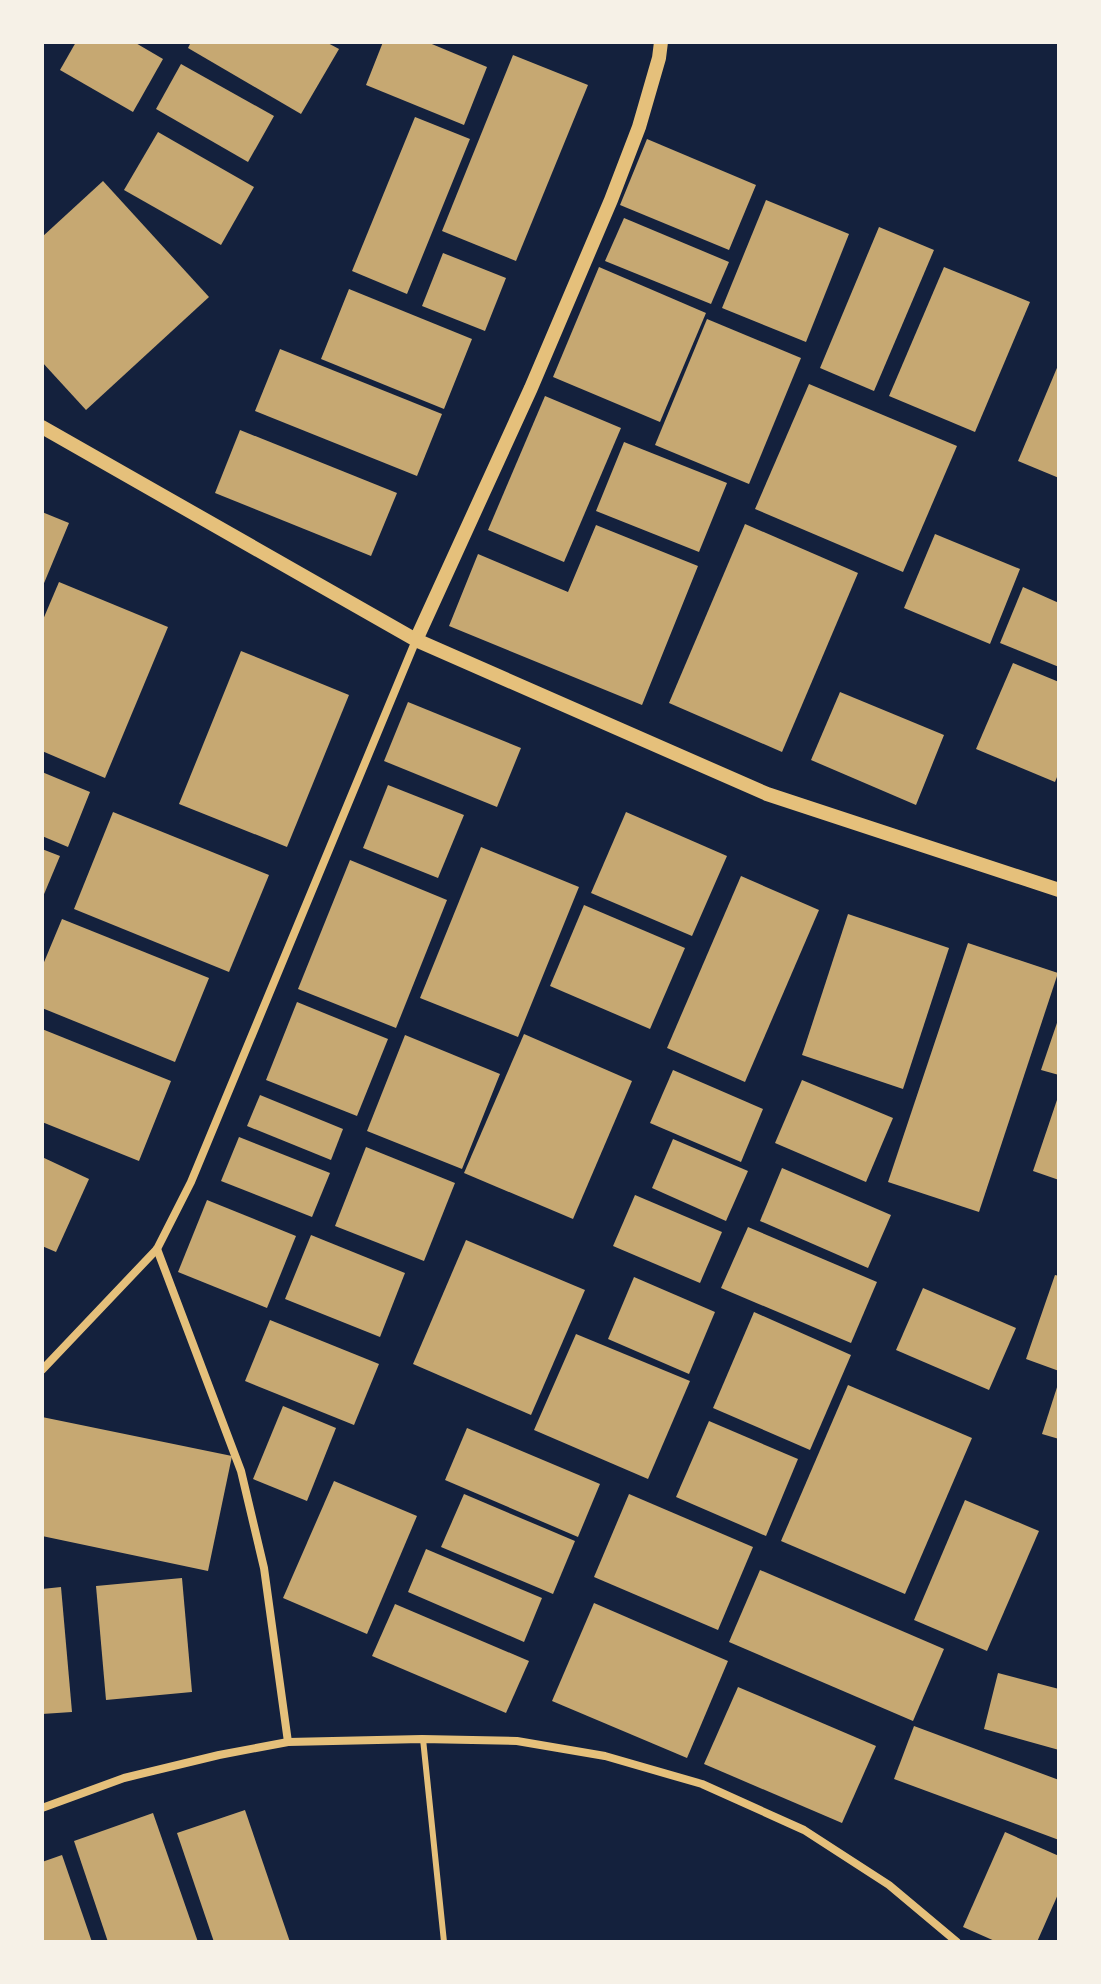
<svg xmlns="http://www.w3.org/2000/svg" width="1101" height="1984" font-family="Roboto,sans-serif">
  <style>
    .building { fill: #c6a872 }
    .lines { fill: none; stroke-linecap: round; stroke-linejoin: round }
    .service { stroke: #e5c07b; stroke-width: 6 }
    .minor { stroke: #e5c07b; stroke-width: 8 }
    .tertiary { stroke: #e5c07b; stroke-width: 14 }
  </style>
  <rect width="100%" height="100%" fill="#14213d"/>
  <g class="building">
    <path d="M 76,42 L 134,42 L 163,59 L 133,112 L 60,70 Z"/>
    <path d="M 191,42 L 326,42 L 339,49 L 301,114 L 188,48 Z"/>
    <path d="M 383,42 L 427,42 L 487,67 L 464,125 L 366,85 Z"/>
    <path d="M 513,55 L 588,85 L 516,261 L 442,231 Z"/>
    <path d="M 181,64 L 274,116 L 248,162 L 156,109 Z"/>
    <path d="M 415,117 L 470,139 L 407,294 L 352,271 Z"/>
    <path d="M 158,132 L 254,187 L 221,245 L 124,190 Z"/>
    <path d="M 647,139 L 756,185 L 729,250 L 620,205 Z"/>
    <path d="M 103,181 L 209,297 L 86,410 L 42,362 L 42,237 Z"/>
    <path d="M 766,200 L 849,234 L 806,342 L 722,308 Z"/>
    <path d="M 624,218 L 729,262 L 711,304 L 605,261 Z"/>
    <path d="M 879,227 L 934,250 L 874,391 L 820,368 Z"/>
    <path d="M 443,253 L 506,278 L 485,331 L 422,306 Z"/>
    <path d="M 599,267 L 706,313 L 660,422 L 553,377 Z"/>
    <path d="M 944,267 L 1030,302 L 975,432 L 889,396 Z"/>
    <path d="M 349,289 L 472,339 L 444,409 L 321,359 Z"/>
    <path d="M 707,319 L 801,358 L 749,484 L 655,445 Z"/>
    <path d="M 280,349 L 442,414 L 417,476 L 255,411 Z"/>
    <path d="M 1059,363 L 1059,478 L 1018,461 Z"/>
    <path d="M 809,384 L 957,446 L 903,572 L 755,509 Z"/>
    <path d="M 545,396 L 621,428 L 564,562 L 488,530 Z"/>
    <path d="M 240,430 L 397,493 L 371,556 L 215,493 Z"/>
    <path d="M 624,442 L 727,483 L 699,552 L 596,511 Z"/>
    <path d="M 42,512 L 69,523 L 42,588 Z"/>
    <path d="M 745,524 L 858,573 L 782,752 L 669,703 Z"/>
    <path d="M 596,525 L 698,566 L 642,705 L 449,626 L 478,554 L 568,592 Z"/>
    <path d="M 935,534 L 1020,569 L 990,644 L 904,608 Z"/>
    <path d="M 59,582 L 168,627 L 105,778 L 42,751 L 42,622 Z"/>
    <path d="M 1023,587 L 1059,603 L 1059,667 L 1000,643 Z"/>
    <path d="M 241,651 L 349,695 L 287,847 L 179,804 Z"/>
    <path d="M 1013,663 L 1059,682 L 1059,772 L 1055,782 L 976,749 Z"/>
    <path d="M 840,692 L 944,735 L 916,805 L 811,760 Z"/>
    <path d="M 408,702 L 521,748 L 497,807 L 384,761 Z"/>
    <path d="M 42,772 L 90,792 L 68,847 L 42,836 Z"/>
    <path d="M 388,785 L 464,815 L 438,878 L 363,848 Z"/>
    <path d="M 113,812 L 269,875 L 229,972 L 74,909 Z"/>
    <path d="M 626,812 L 727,856 L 692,936 L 591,893 Z"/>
    <path d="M 481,847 L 579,887 L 518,1037 L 420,998 Z"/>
    <path d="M 42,849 L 60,856 L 42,899 Z"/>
    <path d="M 350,860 L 447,900 L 396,1028 L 298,989 Z"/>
    <path d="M 741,876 L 819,910 L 745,1082 L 667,1048 Z"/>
    <path d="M 584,905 L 685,948 L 650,1029 L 550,986 Z"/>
    <path d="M 848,914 L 949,948 L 903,1089 L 802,1055 Z"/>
    <path d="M 62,919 L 209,978 L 175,1062 L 42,1008 L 42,967 Z"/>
    <path d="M 968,943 L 1058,973 L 979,1212 L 888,1182 Z"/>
    <path d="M 297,1002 L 388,1039 L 357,1116 L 266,1080 Z"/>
    <path d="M 1059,1017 L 1059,1075 L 1041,1070 Z"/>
    <path d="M 42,1029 L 171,1081 L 139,1161 L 42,1122 Z"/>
    <path d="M 524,1034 L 632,1081 L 573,1219 L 464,1173 Z"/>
    <path d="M 405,1035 L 500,1074 L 462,1169 L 367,1131 Z"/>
    <path d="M 673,1070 L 763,1109 L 741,1162 L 650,1123 Z"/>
    <path d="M 802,1080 L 893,1118 L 866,1182 L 775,1143 Z"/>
    <path d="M 1059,1094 L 1059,1180 L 1033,1171 Z"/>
    <path d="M 260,1095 L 343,1129 L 331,1160 L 247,1126 Z"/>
    <path d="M 239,1137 L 330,1173 L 312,1217 L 221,1181 Z"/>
    <path d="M 673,1139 L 748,1171 L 726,1221 L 652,1188 Z"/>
    <path d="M 366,1147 L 455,1183 L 424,1261 L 335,1226 Z"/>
    <path d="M 42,1157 L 89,1179 L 56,1252 L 42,1246 Z"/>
    <path d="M 782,1168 L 891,1215 L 868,1268 L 760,1221 Z"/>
    <path d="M 635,1195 L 722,1232 L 700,1283 L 613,1246 Z"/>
    <path d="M 207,1200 L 296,1236 L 267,1308 L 178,1272 Z"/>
    <path d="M 748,1227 L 877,1282 L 851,1343 L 721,1288 Z"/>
    <path d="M 311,1235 L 405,1273 L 380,1337 L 285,1299 Z"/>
    <path d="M 466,1240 L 585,1290 L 531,1415 L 413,1364 Z"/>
    <path d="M 1055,1275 L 1059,1276 L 1059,1371 L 1026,1359 Z"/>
    <path d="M 634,1277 L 715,1312 L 689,1374 L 608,1339 Z"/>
    <path d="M 923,1288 L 1016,1328 L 989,1390 L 896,1350 Z"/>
    <path d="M 754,1312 L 851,1355 L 810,1450 L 713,1408 Z"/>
    <path d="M 270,1320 L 379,1364 L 354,1425 L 245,1381 Z"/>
    <path d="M 576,1334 L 690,1381 L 648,1479 L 534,1430 Z"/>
    <path d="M 1059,1381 L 1059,1439 L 1042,1434 Z"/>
    <path d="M 848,1385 L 972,1438 L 905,1594 L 781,1541 Z"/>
    <path d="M 283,1406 L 336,1428 L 307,1501 L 253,1479 Z"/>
    <path d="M 42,1417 L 232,1456 L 208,1571 L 42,1536 Z"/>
    <path d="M 709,1421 L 798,1459 L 766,1536 L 676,1497 Z"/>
    <path d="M 467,1428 L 600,1484 L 578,1537 L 445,1480 Z"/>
    <path d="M 334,1481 L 417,1516 L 367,1634 L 283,1598 Z"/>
    <path d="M 464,1494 L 575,1541 L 553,1594 L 441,1547 Z"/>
    <path d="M 629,1494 L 753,1547 L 718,1630 L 594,1577 Z"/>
    <path d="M 965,1500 L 1039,1531 L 987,1651 L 914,1620 Z"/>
    <path d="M 426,1549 L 542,1598 L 524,1642 L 408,1592 Z"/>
    <path d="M 760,1570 L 944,1649 L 913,1721 L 729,1642 Z"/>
    <path d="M 182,1578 L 192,1692 L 106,1700 L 96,1586 Z"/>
    <path d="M 61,1587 L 72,1712 L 42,1714 L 42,1589 Z"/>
    <path d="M 594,1603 L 728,1661 L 687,1758 L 552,1701 Z"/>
    <path d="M 395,1604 L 529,1661 L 506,1713 L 372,1656 Z"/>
    <path d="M 998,1673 L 1059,1689 L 1059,1750 L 984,1729 Z"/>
    <path d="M 738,1687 L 876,1746 L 842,1823 L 704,1764 Z"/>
    <path d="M 914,1726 L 1059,1780 L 1059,1840 L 894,1779 Z"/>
    <path d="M 245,1810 L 290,1942 L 214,1942 L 177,1833 Z"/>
    <path d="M 153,1813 L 198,1942 L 108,1942 L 74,1841 Z"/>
    <path d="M 1005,1832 L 1059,1856 L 1059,1892 L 1037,1942 L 997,1942 L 963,1927 Z"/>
    <path d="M 62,1855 L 92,1942 L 42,1942 L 42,1862 Z"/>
  </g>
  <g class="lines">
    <path class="service" d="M 423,1739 L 444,1942"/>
    <g class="minor">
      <path d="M 157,1249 L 241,1471 L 264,1568 L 288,1742"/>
      <path d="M 42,1370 L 157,1249 L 191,1182 L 416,640"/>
      <path d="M 42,1808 L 124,1778 L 219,1755 L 288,1742 L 422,1739 L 517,1741 L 605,1756 L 702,1784 L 804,1830 L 889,1885 L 957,1942"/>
    </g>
    <g class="tertiary">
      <path d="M 42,427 L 416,640 L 767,794 L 1059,890"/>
      <path d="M 416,640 L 531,388 L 611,200 L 639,127 L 659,58 L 661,42"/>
    </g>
  </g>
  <rect width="1101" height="1984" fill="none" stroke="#f6f1e7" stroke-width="88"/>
</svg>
